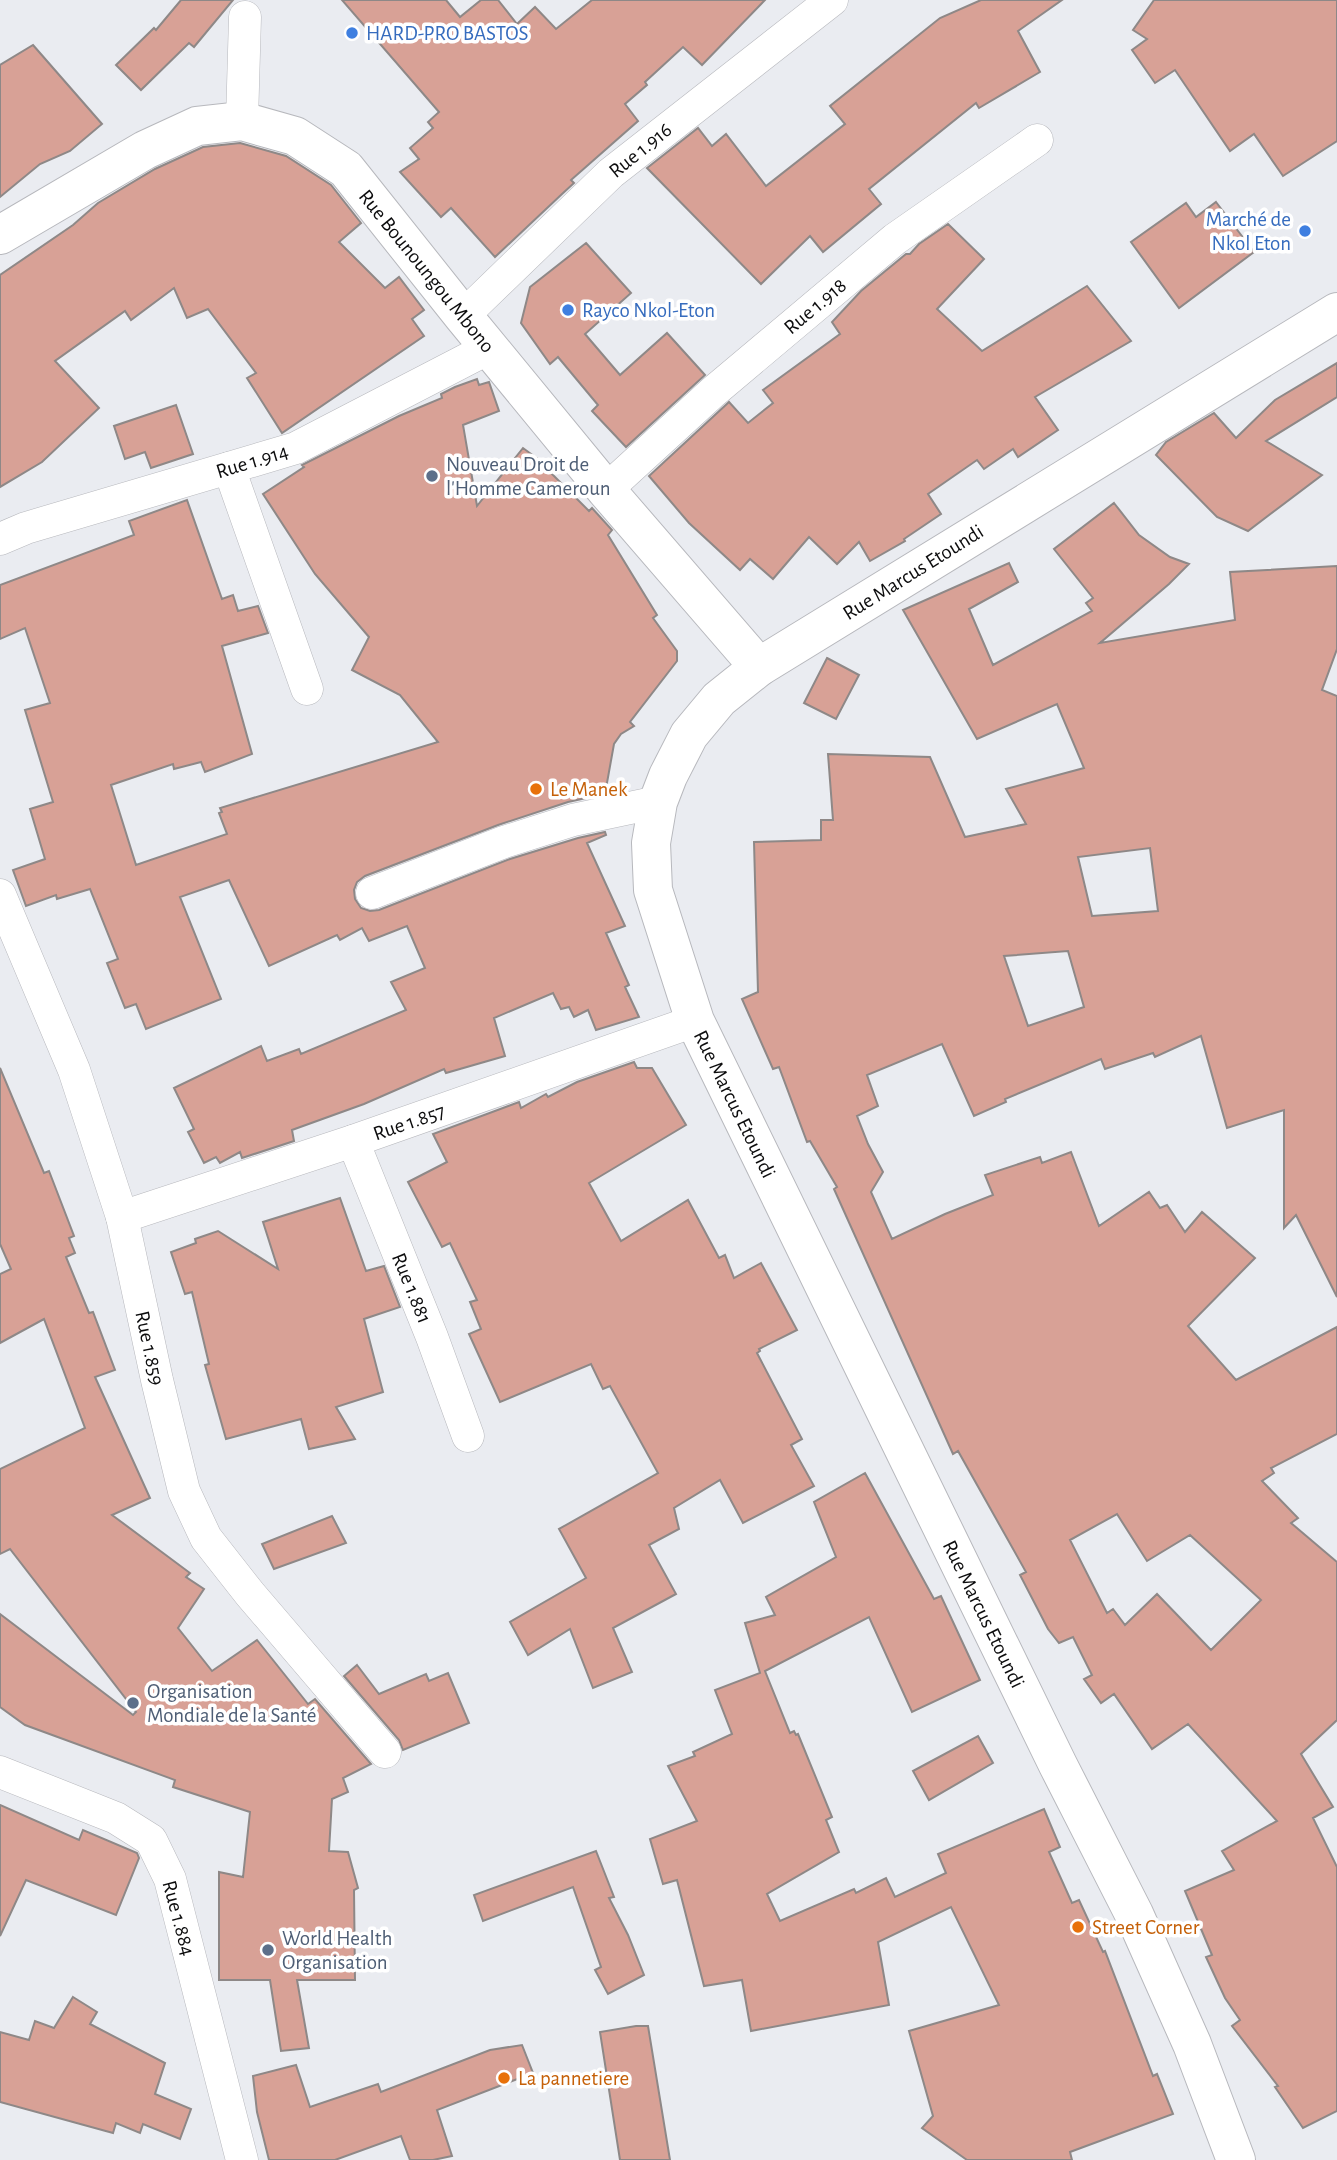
<svg xmlns="http://www.w3.org/2000/svg" width="1337" height="2160" font-family="'Alegreya Sans',sans-serif">
  <style>
    .building { fill: #d8a196; stroke: #8e8887; stroke-width: 2; fill-rule: evenodd }
    .lines { fill: none; stroke-linecap: round; stroke-linejoin: round }
    .minor-casing { stroke: #b7b8bd; stroke-width: 33 }
    .tertiary-casing { stroke: #b7b8bd; stroke-width: 40 }
    .minor { stroke: #fff; stroke-width: 32 }
    .tertiary { stroke: #fff; stroke-width: 38 }
    .shop-dot { fill: #3f7fe0; stroke: #fff; stroke-width: 2.5 }
    .service-dot { fill: #5c6f8a; stroke: #fff; stroke-width: 2.5 }
    .food-dot { fill: #e8710a; stroke: #fff; stroke-width: 2.5 }
    .labels { text-anchor: middle; stroke-width: 7; stroke-linejoin: round; paint-order: stroke }
    .shop-label { font-size: 21px; fill: #366cbe; stroke: #fff; text-anchor: start }
    .street-label { font-size: 21px; fill: #0c0c0d; stroke: #fff }
    .service-label { font-size: 21px; fill: #4e5e75; stroke: #fff; text-anchor: start }
    .food-label { font-size: 21px; fill: #c56008; stroke: #fff; text-anchor: start }
  </style>
  <rect width="100%" height="100%" fill="#eaecf1"/>
  <g class="building">
    <path d="M 181,0 L 233,0 L 194,47 L 189,43 L 141,90 L 116,65 L 154,28 L 156,30 Z"/>
    <path d="M 342,0 L 446,0 L 460,17 L 481,0 L 498,0 L 517,24 L 535,7 L 556,29 L 592,0 L 765,0 L 702,65 L 683,47 L 645,82 L 647,85 L 625,104 L 638,121 L 571,180 L 574,183 L 562,194 L 495,257 L 451,208 L 441,217 L 400,172 L 419,159 L 410,148 L 433,128 L 428,122 L 439,112 Z"/>
    <path d="M 981,0 L 1062,0 L 1018,31 L 1040,72 L 979,108 L 976,103 L 869,189 L 881,204 L 823,252 L 810,236 L 761,284 L 647,168 L 698,128 L 712,146 L 726,134 L 766,186 L 845,124 L 830,106 L 940,18 Z"/>
    <path d="M 1154,0 L 1337,0 L 1337,141 L 1283,176 L 1254,134 L 1230,151 L 1175,70 L 1155,83 L 1132,50 L 1147,39 L 1133,30 Z"/>
    <path d="M 33,45 L 102,124 L 70,151 L 40,164 L 0,197 L 0,65 Z"/>
    <path d="M 240,143 L 286,156 L 331,185 L 361,223 L 339,242 L 385,288 L 399,277 L 424,310 L 412,319 L 424,336 L 282,433 L 247,378 L 256,373 L 208,309 L 187,318 L 174,288 L 131,320 L 125,311 L 55,361 L 99,408 L 42,462 L 0,487 L 0,275 L 73,225 L 98,203 L 155,169 L 203,147 Z"/>
    <path d="M 1216,202 L 1254,252 L 1179,308 L 1131,242 L 1186,203 L 1196,217 Z"/>
    <path d="M 948,224 L 984,259 L 937,309 L 982,351 L 1087,286 L 1131,341 L 1035,397 L 1058,430 L 1018,457 L 1013,449 L 984,469 L 977,460 L 928,494 L 941,514 L 904,539 L 905,541 L 870,561 L 859,542 L 837,564 L 809,537 L 773,579 L 750,559 L 740,570 L 689,523 L 649,476 L 729,402 L 748,423 L 773,403 L 763,390 L 840,334 L 832,322 L 861,291 L 906,254 L 910,254 L 919,244 Z"/>
    <path d="M 586,243 L 631,293 L 585,334 L 620,375 L 667,333 L 705,375 L 626,447 L 592,411 L 598,405 L 558,357 L 550,364 L 521,323 L 530,287 Z"/>
    <path d="M 1337,363 L 1337,397 L 1266,441 L 1322,475 L 1248,531 L 1217,517 L 1156,455 L 1166,442 L 1214,413 L 1236,438 L 1275,400 Z"/>
    <path d="M 477,379 L 479,385 L 489,382 L 499,411 L 463,425 L 477,506 L 523,448 L 549,467 L 547,469 L 589,511 L 592,508 L 612,530 L 608,535 L 657,615 L 653,618 L 677,651 L 677,661 L 630,722 L 634,726 L 621,734 L 614,744 L 605,794 L 568,802 L 498,825 L 365,876 L 357,882 L 354,890 L 355,899 L 361,908 L 370,911 L 379,910 L 510,859 L 578,838 L 605,832 L 606,835 L 587,843 L 625,926 L 606,933 L 629,985 L 625,987 L 639,1017 L 596,1030 L 588,1010 L 574,1017 L 569,1007 L 561,1009 L 553,993 L 494,1018 L 505,1056 L 446,1073 L 444,1069 L 364,1104 L 292,1130 L 294,1141 L 242,1158 L 240,1152 L 220,1163 L 216,1157 L 204,1163 L 188,1132 L 194,1129 L 174,1088 L 261,1046 L 267,1061 L 299,1049 L 301,1054 L 406,1010 L 391,982 L 425,968 L 407,926 L 369,941 L 362,928 L 340,940 L 337,935 L 269,966 L 229,880 L 180,897 L 221,999 L 146,1029 L 136,1004 L 125,1008 L 107,963 L 118,959 L 90,889 L 57,899 L 56,895 L 26,906 L 13,870 L 45,859 L 30,809 L 53,802 L 25,710 L 50,703 L 25,628 L 0,639 L 0,585 L 134,535 L 129,521 L 187,500 L 222,599 L 233,595 L 238,611 L 258,606 L 268,633 L 222,646 L 252,754 L 205,772 L 201,762 L 174,769 L 173,764 L 111,785 L 136,865 L 227,834 L 219,813 L 222,812 L 220,808 L 438,742 L 400,695 L 352,670 L 369,637 L 315,574 L 263,494 L 304,467 L 302,465 L 399,416 L 442,398 L 441,394 L 455,387 Z"/>
    <path d="M 176,405 L 193,454 L 151,468 L 145,452 L 125,459 L 114,426 Z"/>
    <path d="M 1114,503 L 1139,535 L 1170,557 L 1189,564 L 1169,584 L 1100,643 L 1235,620 L 1230,572 L 1337,566 L 1337,649 L 1322,690 L 1337,696 L 1337,1297 L 1296,1215 L 1284,1228 L 1284,1110 L 1227,1128 L 1201,1036 L 1155,1057 L 1153,1053 L 1105,1069 L 1101,1059 L 1005,1099 L 1006,1102 L 974,1116 L 942,1044 L 867,1075 L 878,1106 L 857,1116 L 868,1144 L 883,1172 L 871,1192 L 892,1239 L 945,1214 L 993,1195 L 985,1175 L 1040,1157 L 1042,1163 L 1071,1152 L 1099,1226 L 1149,1192 L 1160,1208 L 1167,1205 L 1185,1232 L 1202,1212 L 1255,1258 L 1188,1326 L 1236,1380 L 1337,1327 L 1337,1434 L 1271,1468 L 1274,1473 L 1262,1481 L 1298,1518 L 1291,1523 L 1337,1562 L 1337,1720 L 1301,1754 L 1333,1807 L 1313,1818 L 1337,1867 L 1337,2111 L 1303,2128 L 1275,2087 L 1278,2086 L 1232,2026 L 1240,2020 L 1225,1998 L 1206,1957 L 1212,1955 L 1185,1891 L 1234,1870 L 1222,1851 L 1277,1821 L 1188,1724 L 1152,1749 L 1114,1694 L 1101,1703 L 1084,1679 L 1092,1675 L 1073,1637 L 1059,1643 L 1048,1629 L 1020,1575 L 1026,1572 L 958,1451 L 953,1454 L 834,1189 L 837,1187 L 810,1141 L 807,1142 L 779,1067 L 773,1069 L 742,999 L 758,992 L 754,842 L 821,840 L 821,820 L 833,820 L 828,754 L 930,757 L 965,837 L 1026,824 L 1006,789 L 1084,768 L 1057,704 L 977,739 L 903,610 L 1009,563 L 1018,582 L 969,609 L 993,665 L 1092,611 L 1086,603 L 1093,598 L 1054,549 ZM 1150,848 L 1158,911 L 1092,916 L 1078,857 ZM 1068,951 L 1084,1007 L 1028,1026 L 1004,956 ZM 1117,1514 L 1147,1561 L 1190,1535 L 1261,1600 L 1211,1650 L 1157,1594 L 1125,1625 L 1113,1609 L 1107,1613 L 1070,1540 Z"/>
    <path d="M 827,658 L 859,675 L 836,719 L 804,703 Z"/>
    <path d="M 634,1062 L 637,1068 L 652,1068 L 686,1125 L 589,1183 L 621,1241 L 688,1200 L 719,1258 L 725,1255 L 734,1278 L 761,1263 L 797,1330 L 759,1349 L 760,1351 L 757,1353 L 802,1439 L 791,1445 L 814,1486 L 743,1523 L 720,1480 L 674,1508 L 679,1529 L 649,1545 L 676,1594 L 613,1628 L 632,1672 L 593,1688 L 570,1629 L 528,1655 L 510,1622 L 586,1578 L 559,1529 L 658,1473 L 610,1386 L 603,1389 L 591,1364 L 500,1402 L 469,1334 L 481,1329 L 470,1302 L 477,1300 L 450,1243 L 442,1247 L 408,1182 L 447,1162 L 433,1134 L 519,1102 L 521,1108 L 546,1094 L 548,1097 L 577,1082 Z"/>
    <path d="M 0,1068 L 44,1173 L 49,1171 L 74,1236 L 69,1238 L 75,1253 L 66,1257 L 89,1313 L 93,1312 L 115,1370 L 95,1377 L 150,1498 L 112,1515 L 190,1573 L 186,1577 L 204,1589 L 178,1628 L 212,1671 L 257,1640 L 308,1704 L 315,1699 L 371,1764 L 343,1778 L 348,1792 L 332,1799 L 329,1851 L 348,1852 L 358,1888 L 354,1890 L 355,1980 L 297,1980 L 309,2048 L 281,2051 L 270,1980 L 219,1980 L 219,1872 L 243,1877 L 250,1812 L 173,1787 L 175,1780 L 25,1725 L 0,1707 L 0,1614 L 133,1715 L 136,1712 L 10,1549 L 0,1554 L 0,1469 L 85,1428 L 44,1319 L 0,1343 L 0,1274 L 11,1269 L 0,1244 Z"/>
    <path d="M 340,1198 L 366,1271 L 384,1266 L 400,1307 L 364,1319 L 383,1392 L 336,1407 L 355,1439 L 309,1449 L 301,1419 L 226,1439 L 205,1365 L 209,1364 L 192,1292 L 185,1294 L 171,1252 L 196,1243 L 195,1239 L 218,1231 L 278,1269 L 263,1222 Z"/>
    <path d="M 865,1473 L 934,1599 L 941,1596 L 980,1680 L 912,1712 L 869,1617 L 765,1671 L 790,1733 L 794,1731 L 796,1735 L 798,1734 L 832,1817 L 826,1820 L 839,1852 L 767,1894 L 780,1921 L 854,1889 L 856,1893 L 886,1878 L 895,1897 L 946,1873 L 938,1854 L 1044,1809 L 1060,1847 L 1049,1852 L 1072,1903 L 1079,1900 L 1103,1952 L 1105,1951 L 1153,2076 L 1157,2074 L 1173,2114 L 1070,2152 L 1072,2160 L 967,2160 L 922,2128 L 933,2116 L 909,2031 L 999,2005 L 951,1907 L 878,1942 L 889,2005 L 751,2031 L 742,1980 L 704,1986 L 677,1880 L 663,1884 L 650,1839 L 697,1821 L 668,1766 L 695,1756 L 693,1752 L 732,1734 L 715,1690 L 760,1673 L 745,1623 L 775,1615 L 766,1597 L 836,1557 L 814,1502 Z"/>
    <path d="M 332,1516 L 346,1543 L 274,1569 L 262,1544 Z"/>
    <path d="M 357,1665 L 379,1694 L 426,1674 L 429,1681 L 448,1673 L 469,1723 L 403,1750 L 399,1740 L 344,1676 Z"/>
    <path d="M 978,1736 L 993,1763 L 929,1800 L 913,1771 Z"/>
    <path d="M 0,1805 L 79,1840 L 83,1830 L 137,1853 L 139,1858 L 116,1915 L 26,1880 L 0,1936 Z"/>
    <path d="M 596,1851 L 614,1897 L 609,1898 L 628,1935 L 644,1975 L 608,1994 L 595,1970 L 601,1967 L 573,1887 L 483,1921 L 474,1895 Z"/>
    <path d="M 73,1997 L 97,2012 L 90,2024 L 165,2063 L 155,2094 L 191,2109 L 180,2139 L 143,2124 L 140,2133 L 116,2123 L 113,2133 L 0,2102 L 0,2032 L 29,2040 L 35,2021 L 54,2028 Z"/>
    <path d="M 636,2026 L 648,2026 L 670,2160 L 620,2160 L 600,2032 Z"/>
    <path d="M 522,2045 L 533,2073 L 437,2110 L 452,2156 L 433,2160 L 410,2160 L 401,2136 L 335,2160 L 269,2160 L 257,2112 L 253,2076 L 296,2065 L 310,2107 L 378,2084 L 381,2092 L 490,2050 Z"/>
  </g>
  <g class="lines">
    <defs>
      <g id="minor">
        <path d="M 242,121 L 245,17"/>
        <path d="M 463,316 L 611,173 L 832,0"/>
        <path d="M 229,468 L 307,689"/>
        <path d="M 606,490 L 713,392 L 895,239 L 1037,140"/>
        <path d="M 0,539 L 26,528 L 296,448 L 489,348"/>
        <path d="M 372,893 L 504,842 L 573,820 L 658,802"/>
        <path d="M 0,895 L 74,1070 L 122,1217 L 157,1380 L 184,1491 L 206,1538 L 250,1594 L 385,1752"/>
        <path d="M 353,1141 L 432,1337 L 468,1436"/>
        <path d="M 122,1217 L 353,1141 L 695,1021"/>
        <path d="M 0,1772 L 116,1818 L 151,1840 L 170,1879 L 242,2160"/>
      </g>
      <g id="tertiary">
        <path d="M 0,235 L 145,150 L 197,126 L 242,121 L 295,136 L 346,169 L 463,316 L 606,490 L 759,667"/>
        <path d="M 1236,2160 L 1192,2044 L 1134,1914 L 1058,1765 L 695,1021 L 653,890 L 651,843 L 658,802 L 668,776 L 689,735 L 719,699 L 759,667 L 1337,312"/>
      </g>
    </defs>
    <use href="#minor" class="minor-casing"/>
    <use href="#tertiary" class="tertiary-casing"/>
    <use href="#minor" class="minor"/>
    <use href="#tertiary" class="tertiary"/>
  </g>
  <g class="shop-dot">
    <circle cx="352" cy="33" r="7"/>
    <circle cx="1305" cy="231" r="7"/>
    <circle cx="568" cy="310" r="7"/>
  </g>
  <g class="service-dot">
    <circle cx="432" cy="476" r="7"/>
    <circle cx="133" cy="1703" r="7"/>
    <circle cx="268" cy="1950" r="7"/>
  </g>
  <g class="food-dot">
    <circle cx="536" cy="789" r="7"/>
    <circle cx="1078" cy="1927" r="7"/>
    <circle cx="504" cy="2078" r="7"/>
  </g>
  <g class="labels">
    <g class="shop-label">
      <text x="366" y="40">HARD-PRO BASTOS</text>
      <text x="1291" y="226" text-anchor="end">Marché de<tspan x="1291" dy="24">Nkol Eton</tspan></text>
      <text x="582" y="317">Rayco Nkol-Eton</text>
    </g>
    <g class="street-label">
      <text transform="translate(640 150) rotate(-39)" y="7">Rue 1.916</text>
      <text transform="translate(427 271) rotate(51)" y="7">Rue Bounoungou Mbono</text>
      <text transform="translate(815 306) rotate(-40)" y="7">Rue 1.918</text>
      <text transform="translate(252 461) rotate(-17)" y="7">Rue 1.914</text>
      <text transform="translate(913 572) rotate(-32)" y="7">Rue Marcus Etoundi</text>
      <text transform="translate(735 1104) rotate(64)" y="7">Rue Marcus Etoundi</text>
      <text transform="translate(409 1122) rotate(-19)" y="7">Rue 1.857</text>
      <text transform="translate(412 1288) rotate(68)" y="7">Rue 1.881</text>
      <text transform="translate(150 1348) rotate(78)" y="7">Rue 1.859</text>
      <text transform="translate(984 1614) rotate(64)" y="7">Rue Marcus Etoundi</text>
      <text transform="translate(179 1918) rotate(75)" y="7">Rue 1.884</text>
    </g>
    <g class="service-label">
      <text x="446" y="471">Nouveau Droit de<tspan x="446" dy="24">l'Homme Cameroun</tspan></text>
      <text x="147" y="1698">Organisation<tspan x="147" dy="24">Mondiale de la Santé</tspan></text>
      <text x="282" y="1945">World Health<tspan x="282" dy="24">Organisation</tspan></text>
    </g>
    <g class="food-label">
      <text x="550" y="796">Le Manek</text>
      <text x="1092" y="1934">Street Corner</text>
      <text x="518" y="2085">La pannetiere</text>
    </g>
  </g>
</svg>
